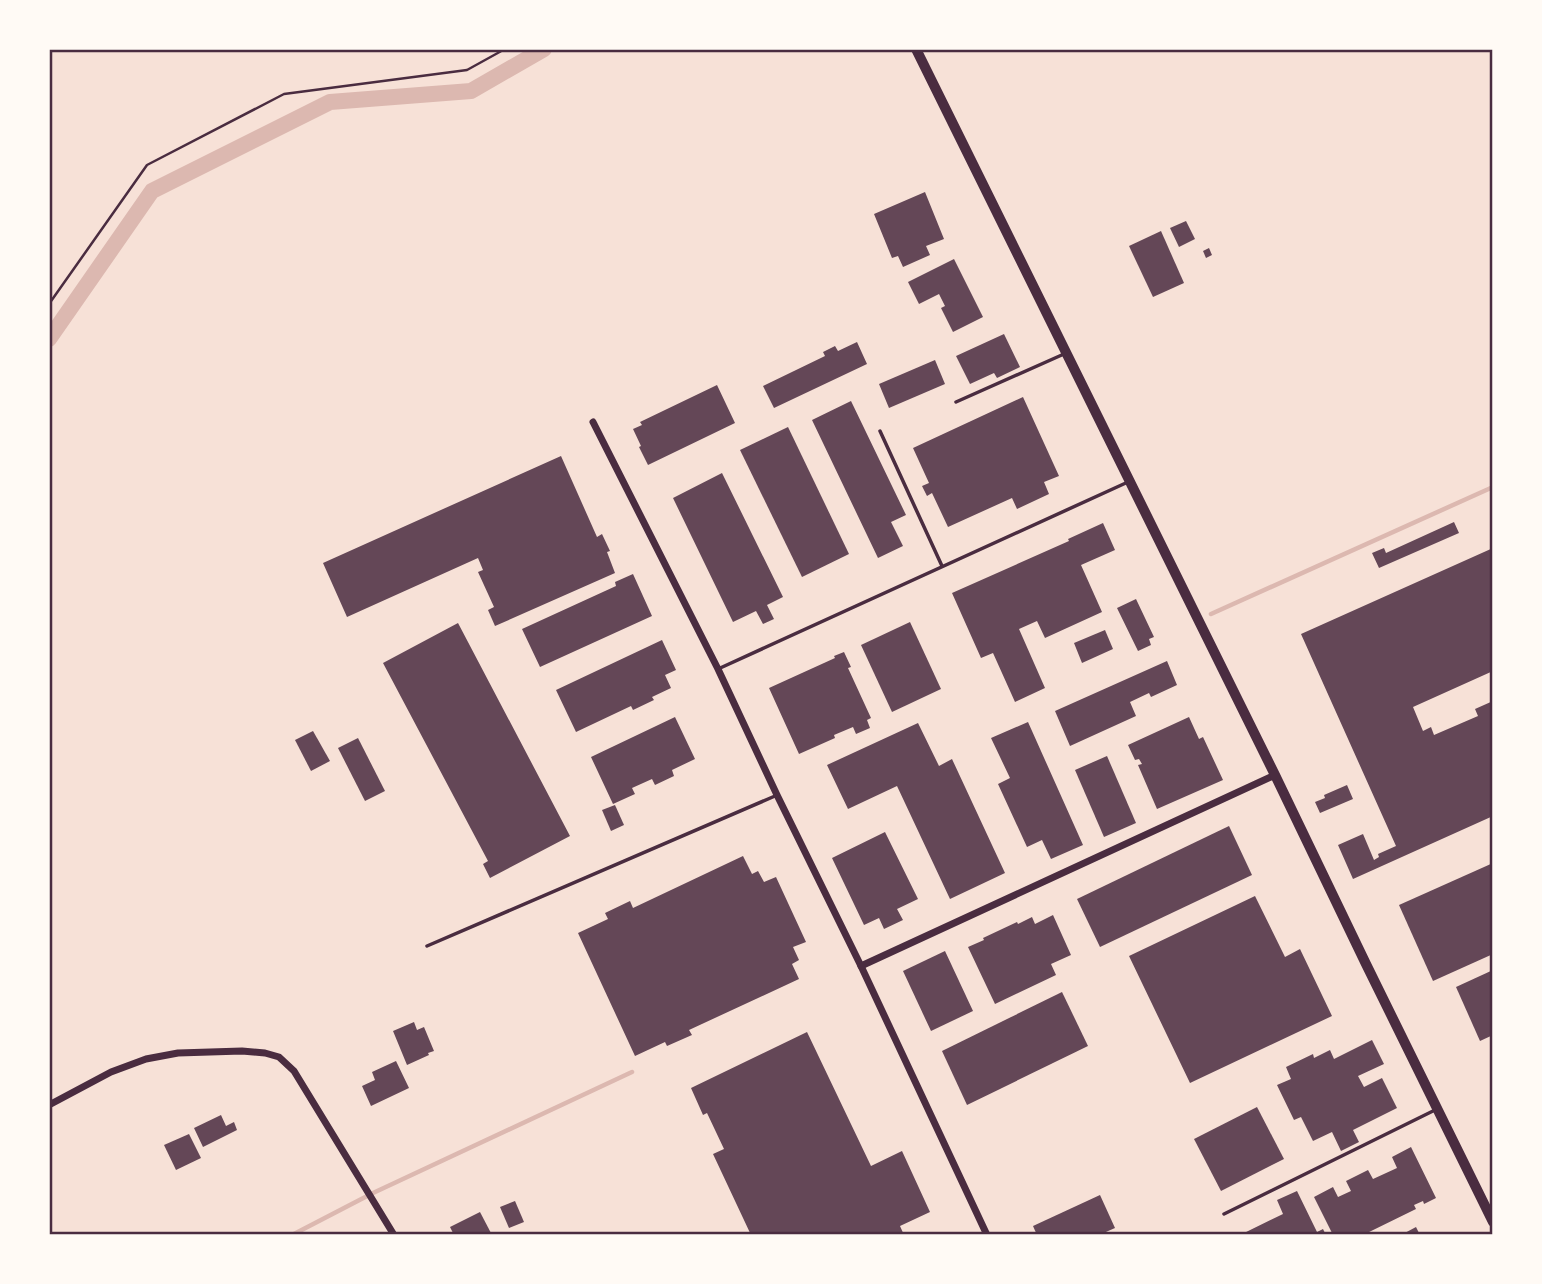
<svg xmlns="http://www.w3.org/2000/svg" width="1542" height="1284" font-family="Inter,sans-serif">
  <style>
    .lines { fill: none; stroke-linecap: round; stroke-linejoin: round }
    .stream { stroke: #dcb8b0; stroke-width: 4.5 }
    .canal { stroke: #dcb8b0; stroke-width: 16 }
    .building { fill: #644757 }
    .path { stroke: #4a2c40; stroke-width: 2.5 }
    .service { stroke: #4a2c40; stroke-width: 3.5 }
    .minor { stroke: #4a2c40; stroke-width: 7 }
    .secondary { stroke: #4a2c40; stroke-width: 10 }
    .neatline { fill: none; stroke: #4a2c40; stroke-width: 2.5 }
  </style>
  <rect width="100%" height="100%" fill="#f7e1d7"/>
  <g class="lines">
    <g class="stream">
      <path d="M 1211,614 L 1493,487"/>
      <path d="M 292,1235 L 373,1193 L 632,1072"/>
    </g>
    <path class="canal" d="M 49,339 L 152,191 L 330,102 L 471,91 L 544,49"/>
  </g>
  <g class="building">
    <path d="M 925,192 L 944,239 L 926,246 L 930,255 L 903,267 L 898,256 L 892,258 L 874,214 Z"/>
    <path d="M 1186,221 L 1195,239 L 1179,247 L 1170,228 Z"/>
    <path d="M 1161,231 L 1184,283 L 1153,297 L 1129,246 Z"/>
    <path d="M 1209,248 L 1212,255 L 1206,258 L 1203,251 Z"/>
    <path d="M 954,259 L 983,317 L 953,332 L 941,308 L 945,306 L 939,294 L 919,304 L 908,282 Z"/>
    <path d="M 1004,334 L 1020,367 L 997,378 L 994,373 L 970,384 L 956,356 Z"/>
    <path d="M 857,342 L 867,364 L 774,408 L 763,386 L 825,356 L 823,352 L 835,346 L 838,351 Z"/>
    <path d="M 935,360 L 945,384 L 889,408 L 879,384 Z"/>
    <path d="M 717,385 L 735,423 L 648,465 L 639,447 L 641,446 L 633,429 L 642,425 L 640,422 Z"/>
    <path d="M 1023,397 L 1059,476 L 1044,482 L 1049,494 L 1017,509 L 1012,498 L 948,527 L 932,493 L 927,496 L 922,486 L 929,483 L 913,448 Z"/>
    <path d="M 851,401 L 906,515 L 891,522 L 903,546 L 878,558 L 812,420 Z"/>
    <path d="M 788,427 L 849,554 L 802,577 L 740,450 Z"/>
    <path d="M 561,456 L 597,537 L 602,534 L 610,551 L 607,552 L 615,573 L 495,626 L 488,610 L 494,607 L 478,572 L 483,570 L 478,558 L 347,617 L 323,563 Z"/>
    <path d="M 722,473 L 783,597 L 767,605 L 774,619 L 763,624 L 756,611 L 733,622 L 673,498 Z"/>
    <path d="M 1454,522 L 1459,533 L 1379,568 L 1372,553 L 1384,548 L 1386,553 Z"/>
    <path d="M 1103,523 L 1115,550 L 1081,565 L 1102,612 L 1045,638 L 1037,621 L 1019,629 L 1045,688 L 1015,702 L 993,653 L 981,658 L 952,593 L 1069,541 L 1068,539 Z"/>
    <path d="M 1493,548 L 1493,671 L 1413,707 L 1423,731 L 1431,727 L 1434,735 L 1478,716 L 1475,709 L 1493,701 L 1493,816 L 1353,879 L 1338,845 L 1363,834 L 1374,860 L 1379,857 L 1378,854 L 1396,846 L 1301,634 Z"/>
    <path d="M 633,574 L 652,616 L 540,667 L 522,629 L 616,586 L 615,582 Z"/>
    <path d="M 1136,599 L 1154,637 L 1149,639 L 1151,645 L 1138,651 L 1117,608 Z"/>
    <path d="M 910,622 L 941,689 L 892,712 L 861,645 Z"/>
    <path d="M 458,623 L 570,836 L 490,878 L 483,864 L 488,861 L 383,663 Z"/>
    <path d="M 1105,630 L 1113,649 L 1082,663 L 1074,643 Z"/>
    <path d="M 662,640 L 676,670 L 665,675 L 671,688 L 652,697 L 654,700 L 633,710 L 631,706 L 576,732 L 556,690 Z"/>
    <path d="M 844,652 L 851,667 L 848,668 L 871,718 L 867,720 L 870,728 L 856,734 L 853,727 L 834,735 L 835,738 L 799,754 L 769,688 L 835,658 L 834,656 Z"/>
    <path d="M 1167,661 L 1177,685 L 1151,697 L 1149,693 L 1130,702 L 1136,716 L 1070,746 L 1055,711 Z"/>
    <path d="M 675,717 L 695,759 L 672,770 L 674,776 L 655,785 L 652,779 L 632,788 L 635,794 L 613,804 L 591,757 Z"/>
    <path d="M 1189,717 L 1199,739 L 1203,737 L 1223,780 L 1157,809 L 1138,765 L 1142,764 L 1139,759 L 1135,760 L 1128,745 Z"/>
    <path d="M 1028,722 L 1083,845 L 1051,859 L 1042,840 L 1027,847 L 998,784 L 1010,778 L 991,738 Z"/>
    <path d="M 918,723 L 939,766 L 952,759 L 1005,873 L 950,899 L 897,786 L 848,809 L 827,765 Z"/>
    <path d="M 313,731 L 330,761 L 311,771 L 295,740 Z"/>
    <path d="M 358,738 L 385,791 L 365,801 L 338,748 Z"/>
    <path d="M 1107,756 L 1136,823 L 1104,837 L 1075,770 Z"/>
    <path d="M 1347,785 L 1353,799 L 1320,813 L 1315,802 L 1325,798 L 1324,795 Z"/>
    <path d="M 615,805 L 624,825 L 611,831 L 602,810 Z"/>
    <path d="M 1229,826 L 1252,875 L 1100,947 L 1077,899 Z"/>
    <path d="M 885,832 L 918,899 L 897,909 L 903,920 L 884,929 L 879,918 L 864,925 L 832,858 Z"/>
    <path d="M 743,856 L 752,874 L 758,871 L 764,882 L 776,877 L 806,942 L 793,947 L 799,960 L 792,964 L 799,979 L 689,1030 L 692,1035 L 667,1046 L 665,1042 L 635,1056 L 578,933 L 608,919 L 605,913 L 630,901 L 633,908 Z"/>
    <path d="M 1493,863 L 1493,954 L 1433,981 L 1399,905 Z"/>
    <path d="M 1255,896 L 1285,957 L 1300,949 L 1332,1016 L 1190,1083 L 1129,956 Z"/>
    <path d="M 1053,915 L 1071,955 L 1051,964 L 1056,975 L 995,1004 L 968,947 L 984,940 L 983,938 L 1017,922 L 1018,924 L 1032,917 L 1035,924 Z"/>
    <path d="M 945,951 L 973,1011 L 931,1031 L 903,971 Z"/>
    <path d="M 1493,970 L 1493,1035 L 1480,1041 L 1456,987 Z"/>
    <path d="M 1062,992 L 1088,1046 L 967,1105 L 942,1051 Z"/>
    <path d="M 414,1022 L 417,1030 L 424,1027 L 434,1051 L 428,1053 L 429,1055 L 407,1065 L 393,1031 Z"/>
    <path d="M 807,1032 L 871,1166 L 902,1151 L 930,1212 L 900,1226 L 904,1235 L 751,1235 L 713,1154 L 724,1149 L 707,1113 L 703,1115 L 691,1088 Z"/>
    <path d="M 1372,1040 L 1384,1064 L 1358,1076 L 1364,1087 L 1382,1078 L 1397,1108 L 1353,1130 L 1359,1142 L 1341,1151 L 1332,1132 L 1313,1141 L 1301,1117 L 1294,1120 L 1277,1085 L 1291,1079 L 1286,1067 L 1313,1054 L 1314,1058 L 1330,1050 L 1334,1059 Z"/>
    <path d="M 396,1061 L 409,1088 L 371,1106 L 362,1086 L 375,1080 L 372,1072 Z"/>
    <path d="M 1257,1107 L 1284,1159 L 1221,1191 L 1194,1139 Z"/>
    <path d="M 221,1115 L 226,1126 L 234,1122 L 237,1130 L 203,1147 L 194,1128 Z"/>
    <path d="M 189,1134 L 201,1158 L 176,1170 L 164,1145 Z"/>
    <path d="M 1411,1147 L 1436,1198 L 1424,1204 L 1423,1201 L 1414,1205 L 1416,1209 L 1363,1235 L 1333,1235 L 1314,1197 L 1333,1187 L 1338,1197 L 1351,1191 L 1346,1181 L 1368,1170 L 1373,1179 L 1397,1168 L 1392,1157 Z"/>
    <path d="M 1297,1191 L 1317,1232 L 1323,1229 L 1326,1235 L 1240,1235 L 1283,1214 L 1277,1200 Z"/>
    <path d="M 1100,1195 L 1115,1228 L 1099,1235 L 1037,1235 L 1033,1226 Z"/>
    <path d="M 515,1201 L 524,1222 L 509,1228 L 500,1207 Z"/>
    <path d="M 480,1212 L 492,1235 L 454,1235 L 450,1227 Z"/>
    <path d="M 1416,1227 L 1420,1235 L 1401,1235 Z"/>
  </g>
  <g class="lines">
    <path class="path" d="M 49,304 L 147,165 L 284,94 L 467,70 L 505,49"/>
    <g class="service">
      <path d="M 956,402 L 1064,354"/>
      <path d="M 880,431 L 942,566"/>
      <path d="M 718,669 L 1128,482"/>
      <path d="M 427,946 L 775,796"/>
      <path d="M 1224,1214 L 1435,1110"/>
    </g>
    <g class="minor">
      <path d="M 593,422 L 718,669 L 777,795 L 861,966 L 987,1235"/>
      <path d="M 861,966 L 1275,775"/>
      <path d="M 49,1105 L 111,1072 L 146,1059 L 178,1053 L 242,1051 L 265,1053 L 279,1057 L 294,1071 L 394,1235"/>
    </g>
    <path class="secondary" d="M 916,49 L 1275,775 L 1366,964 L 1493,1222"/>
  </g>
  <rect width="1542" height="1284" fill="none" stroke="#fffaf5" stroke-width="102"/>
  <rect x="51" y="51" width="1440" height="1182" class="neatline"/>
</svg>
